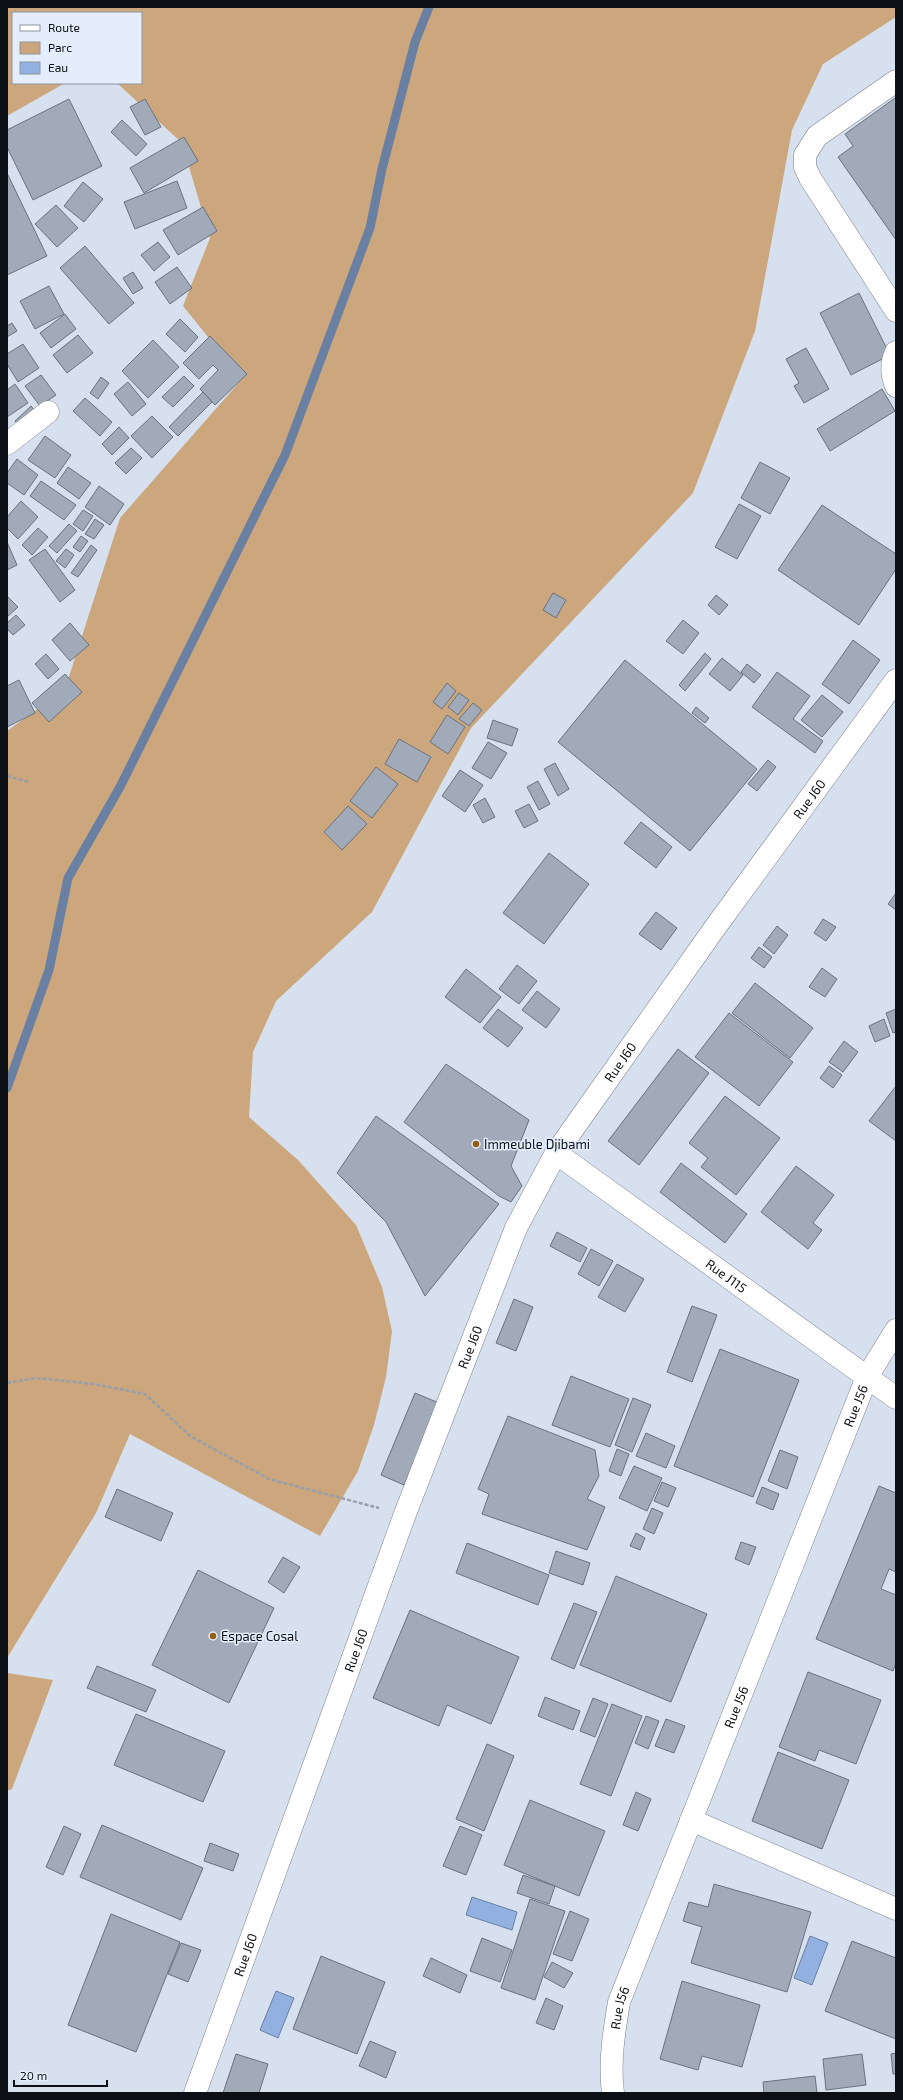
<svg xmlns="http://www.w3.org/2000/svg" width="903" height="2100" font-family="'Exo 2',sans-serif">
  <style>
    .green { fill: #cca67c }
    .water { fill: #92b0e0; stroke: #6a80a3 }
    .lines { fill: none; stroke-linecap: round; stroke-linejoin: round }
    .stream { stroke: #6a80a3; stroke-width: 9 }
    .building { fill: #a1aab8; stroke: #6a727f }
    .minor-casing { stroke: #7c8492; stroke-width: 23 }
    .path { stroke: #979fab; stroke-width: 2.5; stroke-dasharray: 4 2; stroke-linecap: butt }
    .minor { stroke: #fff; stroke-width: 22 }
    .poi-dot { fill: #935d13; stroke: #e4edfc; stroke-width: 1.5 }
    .labels { text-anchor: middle; stroke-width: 3; stroke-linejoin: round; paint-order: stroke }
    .street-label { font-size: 13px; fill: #0d1015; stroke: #e4edfc }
    .poi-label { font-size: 13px; fill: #0d1015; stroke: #e4edfc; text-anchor: start }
  </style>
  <rect width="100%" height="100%" fill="#d6e0ef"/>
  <g class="green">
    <path d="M 7,7 L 896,7 L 896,17 L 823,64 L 792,130 L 755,331 L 693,493 L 471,728 L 372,912 L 276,1001 L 253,1052 L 249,1117 L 298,1160 L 356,1225 L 382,1287 L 392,1331 L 386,1377 L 374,1425 L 358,1471 L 320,1536 L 130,1434 L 96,1513 L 7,1658 L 7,731 L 65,689 L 120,518 L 242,379 L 183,306 L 210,238 L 182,143 L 117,83 L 141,83 L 141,13 L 13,13 L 13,83 L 65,83 L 7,116 Z"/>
    <path d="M 7,1673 L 53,1680 L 12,1789 L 7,1791 Z"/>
  </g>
  <g class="water">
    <path d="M 472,1897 L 517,1912 L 512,1930 L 466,1915 Z"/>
    <path d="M 810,1936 L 828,1943 L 812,1985 L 794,1978 Z"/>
    <path d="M 276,1991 L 294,1998 L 278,2038 L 260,2030 Z"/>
  </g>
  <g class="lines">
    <path class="stream" d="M 7,1088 L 49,970 L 68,878 L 120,787 L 285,455 L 370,228 L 382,169 L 415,42 L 429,7"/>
  </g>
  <g class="building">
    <path d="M 895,98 L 896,99 L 896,240 L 838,157 L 853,146 L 845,134 Z"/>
    <path d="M 69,99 L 102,166 L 33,200 L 7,147 L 7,130 Z"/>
    <path d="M 145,99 L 161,127 L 145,135 L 130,107 Z"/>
    <path d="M 122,120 L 147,144 L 136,156 L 111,132 Z"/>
    <path d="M 184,137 L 198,161 L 144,193 L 130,168 Z"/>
    <path d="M 7,173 L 47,256 L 7,275 Z"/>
    <path d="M 177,181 L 187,208 L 135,229 L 124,202 Z"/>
    <path d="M 83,182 L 103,199 L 84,222 L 64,206 Z"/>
    <path d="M 56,205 L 78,228 L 57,247 L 35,224 Z"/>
    <path d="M 203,207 L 217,231 L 178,255 L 163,230 Z"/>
    <path d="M 158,242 L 170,257 L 154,271 L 141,255 Z"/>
    <path d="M 85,246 L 134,303 L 109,324 L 60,268 Z"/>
    <path d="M 177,267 L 192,288 L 170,304 L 155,282 Z"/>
    <path d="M 133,272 L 143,288 L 133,294 L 123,278 Z"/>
    <path d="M 49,286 L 64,314 L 35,329 L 20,301 Z"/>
    <path d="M 859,293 L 890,355 L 851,375 L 820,313 Z"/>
    <path d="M 65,314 L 76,329 L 51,348 L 40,333 Z"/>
    <path d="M 180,319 L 198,337 L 185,352 L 166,334 Z"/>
    <path d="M 12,323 L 17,331 L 7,337 L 7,326 Z"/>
    <path d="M 78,335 L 93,353 L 67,373 L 53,355 Z"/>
    <path d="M 210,336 L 247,374 L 215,405 L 200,389 L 218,370 L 213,365 L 199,379 L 183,363 Z"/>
    <path d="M 153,340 L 179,367 L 148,398 L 122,371 Z"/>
    <path d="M 23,344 L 39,368 L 18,382 L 7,364 L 7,354 Z"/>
    <path d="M 806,348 L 829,389 L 804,403 L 794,386 L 799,383 L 786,359 Z"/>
    <path d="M 41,375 L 56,395 L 40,406 L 25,386 Z"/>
    <path d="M 184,376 L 194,386 L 173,407 L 162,397 Z"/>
    <path d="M 101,377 L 109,383 L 98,399 L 90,393 Z"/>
    <path d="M 128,382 L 146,404 L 132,416 L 114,394 Z"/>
    <path d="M 15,384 L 28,403 L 7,417 L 7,390 Z"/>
    <path d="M 882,389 L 895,411 L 830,451 L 817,429 Z"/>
    <path d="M 203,392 L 212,402 L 178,436 L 169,427 Z"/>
    <path d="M 85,398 L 112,422 L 100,436 L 73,411 Z"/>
    <path d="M 31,406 L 36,412 L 20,427 L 15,421 Z"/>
    <path d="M 152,416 L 173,437 L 152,458 L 131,436 Z"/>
    <path d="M 119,427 L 129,438 L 112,455 L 102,444 Z"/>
    <path d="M 45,436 L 71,455 L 55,478 L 28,460 Z"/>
    <path d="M 131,448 L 142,458 L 126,474 L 115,463 Z"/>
    <path d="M 17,459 L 38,475 L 24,495 L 7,483 L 7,473 Z"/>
    <path d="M 760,462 L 790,478 L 770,514 L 741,498 Z"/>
    <path d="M 68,467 L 91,483 L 79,499 L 57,483 Z"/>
    <path d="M 41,481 L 76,505 L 64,520 L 30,496 Z"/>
    <path d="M 99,486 L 124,504 L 110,525 L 85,507 Z"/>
    <path d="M 21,501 L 38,517 L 18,539 L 7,528 L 7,517 Z"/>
    <path d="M 739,504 L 761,516 L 737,559 L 715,547 Z"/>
    <path d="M 822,505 L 896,554 L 896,569 L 859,625 L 778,570 Z"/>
    <path d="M 83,510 L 93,516 L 83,531 L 73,524 Z"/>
    <path d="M 95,519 L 104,525 L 94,539 L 85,534 Z"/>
    <path d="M 69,524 L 77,531 L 57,553 L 49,546 Z"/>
    <path d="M 38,528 L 48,537 L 32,555 L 22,545 Z"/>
    <path d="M 81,536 L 88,541 L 80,552 L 73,547 Z"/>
    <path d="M 7,542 L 17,565 L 7,570 Z"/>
    <path d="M 91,545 L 97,550 L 78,577 L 71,573 Z"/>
    <path d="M 45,549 L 75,590 L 60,602 L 29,560 Z"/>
    <path d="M 66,549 L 74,555 L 65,568 L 56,561 Z"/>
    <path d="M 553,593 L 566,600 L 556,618 L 543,610 Z"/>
    <path d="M 716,595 L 728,605 L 719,615 L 708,605 Z"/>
    <path d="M 7,596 L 18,607 L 7,617 Z"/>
    <path d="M 16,615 L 25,625 L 13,635 L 7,629 L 7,623 Z"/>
    <path d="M 683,620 L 699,633 L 683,654 L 666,641 Z"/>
    <path d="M 70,623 L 89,645 L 70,661 L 52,640 Z"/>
    <path d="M 853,640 L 880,660 L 849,704 L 822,684 Z"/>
    <path d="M 705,653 L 711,659 L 685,691 L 679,685 Z"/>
    <path d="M 46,654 L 59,669 L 48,679 L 35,664 Z"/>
    <path d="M 722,658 L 743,675 L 730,691 L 709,674 Z"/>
    <path d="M 625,660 L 757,769 L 690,851 L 558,742 Z"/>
    <path d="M 747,664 L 761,675 L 754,683 L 741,672 Z"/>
    <path d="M 777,672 L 810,696 L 793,719 L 823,741 L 815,753 L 752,707 Z"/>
    <path d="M 65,674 L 82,692 L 49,722 L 32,703 Z"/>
    <path d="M 19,680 L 35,713 L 7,727 L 7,686 Z"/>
    <path d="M 447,683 L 456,691 L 442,709 L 433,702 Z"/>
    <path d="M 459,693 L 469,700 L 458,715 L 448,707 Z"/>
    <path d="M 822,695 L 843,712 L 822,737 L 801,720 Z"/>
    <path d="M 473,703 L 482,710 L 469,726 L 459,719 Z"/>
    <path d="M 696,707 L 709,718 L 705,723 L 692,713 Z"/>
    <path d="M 447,715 L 465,727 L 448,754 L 430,742 Z"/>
    <path d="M 493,720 L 518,729 L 512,746 L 487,738 Z"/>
    <path d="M 399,739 L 431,757 L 417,782 L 385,764 Z"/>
    <path d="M 488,742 L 507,753 L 491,779 L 472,768 Z"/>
    <path d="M 768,760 L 776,767 L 757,791 L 748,784 Z"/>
    <path d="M 555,763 L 569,789 L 558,796 L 544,769 Z"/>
    <path d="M 376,767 L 398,784 L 372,818 L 350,801 Z"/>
    <path d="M 460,770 L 483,785 L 465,812 L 442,796 Z"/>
    <path d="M 538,781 L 550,804 L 539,810 L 527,787 Z"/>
    <path d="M 485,798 L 495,817 L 483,823 L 473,805 Z"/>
    <path d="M 529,804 L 538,821 L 524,828 L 515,811 Z"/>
    <path d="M 348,806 L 367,824 L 342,850 L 324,832 Z"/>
    <path d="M 641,822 L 672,847 L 656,868 L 624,843 Z"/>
    <path d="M 549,853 L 589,884 L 544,944 L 503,913 Z"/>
    <path d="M 896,893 L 896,910 L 888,904 Z"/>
    <path d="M 656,912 L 677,928 L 661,950 L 639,934 Z"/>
    <path d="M 823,919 L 836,927 L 826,941 L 814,933 Z"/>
    <path d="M 777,926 L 788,935 L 774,954 L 763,945 Z"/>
    <path d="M 759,947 L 772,957 L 764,968 L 751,958 Z"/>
    <path d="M 517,965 L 537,981 L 519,1004 L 499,989 Z"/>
    <path d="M 822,968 L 837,979 L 825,997 L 809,987 Z"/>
    <path d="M 466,969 L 501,997 L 480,1023 L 445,997 Z"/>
    <path d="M 755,983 L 813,1028 L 790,1058 L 732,1013 Z"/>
    <path d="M 537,991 L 560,1009 L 546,1028 L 522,1010 Z"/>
    <path d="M 498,1009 L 523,1028 L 508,1047 L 483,1028 Z"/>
    <path d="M 896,1009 L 896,1032 L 893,1033 L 886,1013 Z"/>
    <path d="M 729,1013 L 793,1062 L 759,1106 L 695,1057 Z"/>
    <path d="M 884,1019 L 890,1036 L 875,1042 L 869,1026 Z"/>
    <path d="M 844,1041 L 858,1052 L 843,1072 L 829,1062 Z"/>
    <path d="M 678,1049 L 709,1073 L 639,1165 L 608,1141 Z"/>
    <path d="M 446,1064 L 529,1120 L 511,1166 L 522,1186 L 511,1202 L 499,1196 L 404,1122 Z"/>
    <path d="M 829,1066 L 842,1075 L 833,1088 L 820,1078 Z"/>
    <path d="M 896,1086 L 896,1141 L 869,1121 Z"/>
    <path d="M 725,1096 L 780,1138 L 736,1195 L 701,1167 L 708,1158 L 689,1143 Z"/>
    <path d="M 376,1116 L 499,1204 L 425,1296 L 386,1222 L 337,1173 Z"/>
    <path d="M 681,1163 L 747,1214 L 725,1243 L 660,1192 Z"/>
    <path d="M 796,1166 L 834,1195 L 813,1223 L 822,1230 L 808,1249 L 761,1212 Z"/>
    <path d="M 557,1232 L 587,1248 L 580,1262 L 550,1246 Z"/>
    <path d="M 591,1249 L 613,1261 L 599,1286 L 578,1274 Z"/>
    <path d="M 617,1264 L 644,1279 L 625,1312 L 598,1297 Z"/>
    <path d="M 514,1299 L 533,1307 L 516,1351 L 496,1343 Z"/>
    <path d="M 692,1306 L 717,1315 L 692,1382 L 667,1372 Z"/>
    <path d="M 720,1349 L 799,1380 L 753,1497 L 674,1466 Z"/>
    <path d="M 571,1376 L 629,1399 L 610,1447 L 552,1425 Z"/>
    <path d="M 415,1393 L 439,1403 L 404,1485 L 381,1475 Z"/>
    <path d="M 633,1398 L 651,1405 L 632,1452 L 615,1445 Z"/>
    <path d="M 508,1416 L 595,1450 L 599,1476 L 587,1499 L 605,1507 L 587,1550 L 482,1514 L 489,1494 L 478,1489 Z"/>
    <path d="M 646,1433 L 675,1446 L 666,1468 L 636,1456 Z"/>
    <path d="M 617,1449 L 629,1454 L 621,1476 L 609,1471 Z"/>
    <path d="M 780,1450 L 798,1457 L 787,1489 L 768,1481 Z"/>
    <path d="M 634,1466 L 662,1478 L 647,1511 L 619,1498 Z"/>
    <path d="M 662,1482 L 676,1488 L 668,1507 L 654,1501 Z"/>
    <path d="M 879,1486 L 896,1493 L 896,1572 L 889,1569 L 881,1589 L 896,1595 L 896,1663 L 893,1671 L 816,1639 Z"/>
    <path d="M 762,1487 L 779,1494 L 773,1510 L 756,1503 Z"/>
    <path d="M 117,1489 L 173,1513 L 161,1541 L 105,1517 Z"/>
    <path d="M 652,1508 L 663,1513 L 654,1534 L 643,1529 Z"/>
    <path d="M 636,1533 L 645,1538 L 640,1550 L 630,1546 Z"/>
    <path d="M 741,1542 L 756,1547 L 749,1565 L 735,1559 Z"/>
    <path d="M 467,1543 L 549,1575 L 538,1605 L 456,1573 Z"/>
    <path d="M 556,1551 L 590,1563 L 583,1585 L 549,1573 Z"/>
    <path d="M 283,1557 L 300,1567 L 284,1593 L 268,1582 Z"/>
    <path d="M 198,1570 L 274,1608 L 229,1703 L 152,1665 Z"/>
    <path d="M 616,1576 L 707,1614 L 671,1702 L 580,1665 Z"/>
    <path d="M 574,1603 L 597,1612 L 574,1669 L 551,1659 Z"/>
    <path d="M 410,1610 L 519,1657 L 491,1724 L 447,1705 L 439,1726 L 373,1698 Z"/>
    <path d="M 97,1666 L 156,1690 L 146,1712 L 87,1688 Z"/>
    <path d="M 808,1672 L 881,1700 L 856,1764 L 819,1750 L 815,1761 L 779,1747 Z"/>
    <path d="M 545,1697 L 580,1711 L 573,1730 L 538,1716 Z"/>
    <path d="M 593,1698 L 608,1704 L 595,1737 L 580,1731 Z"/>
    <path d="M 612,1704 L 642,1716 L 611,1796 L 580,1784 Z"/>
    <path d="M 136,1714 L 225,1751 L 203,1802 L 114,1765 Z"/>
    <path d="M 646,1716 L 659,1721 L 648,1749 L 635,1743 Z"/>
    <path d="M 666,1719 L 685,1726 L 674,1753 L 655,1746 Z"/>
    <path d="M 487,1744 L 514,1756 L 484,1831 L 456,1819 Z"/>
    <path d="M 778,1752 L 849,1780 L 822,1849 L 752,1821 Z"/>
    <path d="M 636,1792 L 651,1799 L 638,1831 L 623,1825 Z"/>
    <path d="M 530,1800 L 605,1831 L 579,1896 L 504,1865 Z"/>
    <path d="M 102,1825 L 203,1868 L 181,1920 L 80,1877 Z"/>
    <path d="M 64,1826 L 81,1834 L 63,1875 L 46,1867 Z"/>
    <path d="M 460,1826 L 482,1835 L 466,1875 L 443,1866 Z"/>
    <path d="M 210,1843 L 239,1854 L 233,1871 L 204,1861 Z"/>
    <path d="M 523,1875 L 555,1886 L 549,1904 L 517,1893 Z"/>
    <path d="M 714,1884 L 811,1912 L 787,1992 L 691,1963 L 702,1927 L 683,1921 L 689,1902 L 708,1907 Z"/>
    <path d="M 530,1899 L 565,1911 L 535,2000 L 501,1988 Z"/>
    <path d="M 570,1911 L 589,1919 L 572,1961 L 553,1954 Z"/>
    <path d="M 111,1914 L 180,1942 L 136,2052 L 68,2025 Z"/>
    <path d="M 482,1938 L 512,1950 L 500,1982 L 470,1971 Z"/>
    <path d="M 852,1941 L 896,1958 L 896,2039 L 825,2011 Z"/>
    <path d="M 181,1943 L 201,1950 L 188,1982 L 168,1974 Z"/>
    <path d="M 321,1956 L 385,1982 L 357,2054 L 293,2029 Z"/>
    <path d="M 431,1958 L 467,1975 L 460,1993 L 423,1976 Z"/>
    <path d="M 552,1962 L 573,1973 L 564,1988 L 544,1977 Z"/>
    <path d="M 682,1981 L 760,2005 L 742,2067 L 702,2056 L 698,2070 L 660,2059 Z"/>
    <path d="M 546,1998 L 563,2006 L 554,2030 L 536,2023 Z"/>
    <path d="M 370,2041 L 396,2052 L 386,2078 L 359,2066 Z"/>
    <path d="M 896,2053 L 896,2074 L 893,2074 L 891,2054 Z"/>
    <path d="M 236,2054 L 268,2064 L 259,2093 L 223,2093 Z"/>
    <path d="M 862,2054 L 866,2085 L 826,2090 L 823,2059 Z"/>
    <path d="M 815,2076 L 817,2093 L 764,2093 L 763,2082 Z"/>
  </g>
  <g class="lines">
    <defs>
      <g id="minor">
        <path d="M 896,81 L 817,136 L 805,155 L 805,167 L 810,178 L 896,311"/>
        <path d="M 896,352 C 891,363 891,374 896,386"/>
        <path d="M 7,444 L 48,412"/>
        <path id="s1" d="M 556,1153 L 896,1398"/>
        <path d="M 691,1820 L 896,1909"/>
        <path id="s2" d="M 195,2093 L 405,1514 L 516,1228 L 556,1153 L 714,929 L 896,680"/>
        <path id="s3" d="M 613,2093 C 609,2063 614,2032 619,2002 L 867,1377 L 896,1330"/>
      </g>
    </defs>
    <use href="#minor" class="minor-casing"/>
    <g class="path">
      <path d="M 7,776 L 29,782"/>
      <path d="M 7,1383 L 36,1378 L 94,1384 L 145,1394 L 190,1436 L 269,1479 L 379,1508"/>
    </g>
    <use href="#minor" class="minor"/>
  </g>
  <g class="poi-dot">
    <circle cx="476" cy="1144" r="4"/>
    <circle cx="213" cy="1636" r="4"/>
  </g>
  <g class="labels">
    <g class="street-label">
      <text dy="5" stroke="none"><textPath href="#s2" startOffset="1443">Rue J60</textPath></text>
      <text dy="5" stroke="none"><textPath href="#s2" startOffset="1119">Rue J60</textPath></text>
      <text dy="5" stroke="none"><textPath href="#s1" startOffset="210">Rue J115</textPath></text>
      <text dy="5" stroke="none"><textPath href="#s2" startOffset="795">Rue J60</textPath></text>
      <text dy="5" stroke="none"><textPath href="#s3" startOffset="733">Rue J56</textPath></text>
      <text dy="5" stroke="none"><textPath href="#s2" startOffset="471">Rue J60</textPath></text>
      <text dy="5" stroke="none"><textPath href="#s3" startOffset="409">Rue J56</textPath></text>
      <text dy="5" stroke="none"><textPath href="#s2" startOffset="147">Rue J60</textPath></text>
      <text dy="5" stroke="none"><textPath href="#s3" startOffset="86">Rue J56</textPath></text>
    </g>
    <g class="poi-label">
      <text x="484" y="1149">Immeuble Djibami</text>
      <text x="221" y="1641">Espace Cosal</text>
    </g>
  </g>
  <rect width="903" height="2100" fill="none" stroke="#0d1015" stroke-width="16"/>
  <rect x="12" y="12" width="130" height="72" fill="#e4edfc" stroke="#8e95a0"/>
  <rect x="20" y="25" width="20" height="6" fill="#ffffff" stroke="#8e95a0"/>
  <text x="48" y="32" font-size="12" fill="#0d1015">Route</text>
  <rect x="20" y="42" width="20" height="12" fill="#cca67c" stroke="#8e95a0"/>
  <text x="48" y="52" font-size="12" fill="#0d1015">Parc</text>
  <rect x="20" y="62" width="20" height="12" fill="#92b0e0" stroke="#8e95a0"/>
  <text x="48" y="72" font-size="12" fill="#0d1015">Eau</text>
  <path d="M14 2080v6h93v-6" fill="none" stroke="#0d1015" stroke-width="2"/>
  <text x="20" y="2080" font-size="12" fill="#0d1015" stroke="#e4edfc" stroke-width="3" paint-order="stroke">20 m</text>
</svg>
